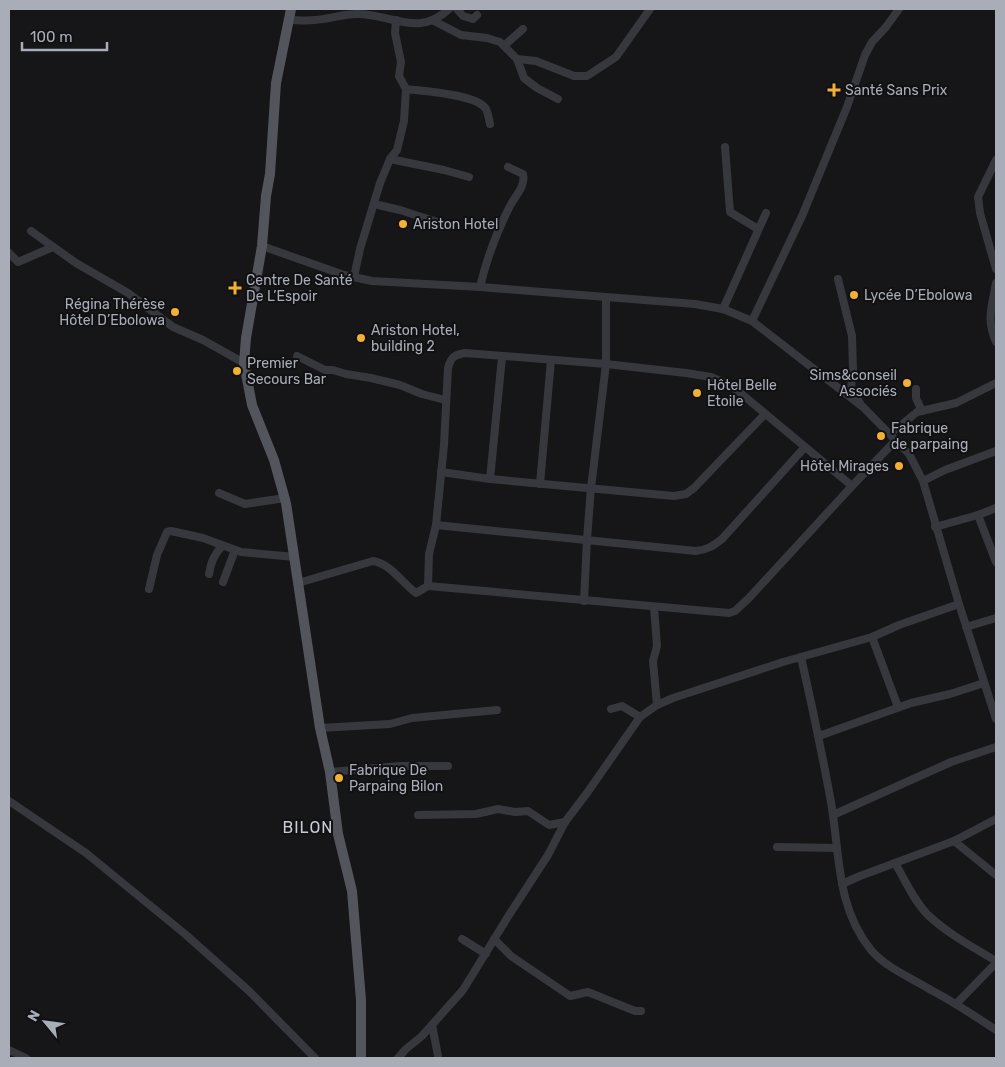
<svg xmlns="http://www.w3.org/2000/svg" width="1005" height="1067" font-family="Rubik,sans-serif">
  <style>
    .lines { fill: none; stroke-linecap: round; stroke-linejoin: round }
    .minor { stroke: #37383d; stroke-width: 8 }
    .major { stroke: #53555c; stroke-width: 10 }
    .poi-dot { fill: #f2b134; stroke: #111113; stroke-width: 2 }
    .labels { text-anchor: middle; stroke-width: 4; stroke-linejoin: round; paint-order: stroke }
    .poi-label { font-size: 14px; fill: #a8adb8; stroke: #111113; text-anchor: start }
    .quarter-label { font-size: 16px; letter-spacing: 1px; fill: #c9ccd4; stroke: #111113 }
  </style>
  <rect width="100%" height="100%" fill="#161618"/>
  <g class="lines">
    <g class="minor">
      <path d="M 457,9 L 463,16 L 473,19 L 477,15"/>
      <path d="M 288,20 C 297,20 306,21 315,20 C 329,19 343,14 357,14 C 393,14 418,38 449,9"/>
      <path d="M 434,21 L 461,35 L 487,38 L 500,42 L 517,59 L 524,78 L 537,88 L 558,99"/>
      <path d="M 506,46 L 507,43 L 523,29"/>
      <path d="M 517,59 L 536,61 L 574,76 L 587,76 L 616,57 L 650,9"/>
      <path d="M 406,89 C 422,91 477,94 486,109 C 488,113 489,119 490,124"/>
      <path d="M 725,147 L 730,212 L 758,229"/>
      <path d="M 390,159 L 444,170 L 469,177"/>
      <path d="M 996,160 L 978,197 L 980,213 L 996,269"/>
      <path d="M 374,204 L 400,210 L 437,222"/>
      <path d="M 31,231 L 76,263 L 128,293 L 173,327 L 203,340 L 244,363"/>
      <path d="M 262,246 L 344,275 L 372,281 L 480,287 L 695,304 L 723,309 L 752,321 L 863,407 L 909,454 L 923,481 L 959,604 L 996,719"/>
      <path d="M 9,253 L 18,262 L 53,247"/>
      <path d="M 354,277 L 360,249 L 380,183 L 390,159 L 397,150 L 404,121 L 406,89 L 399,76 L 401,62 L 395,33 L 396,20"/>
      <path d="M 838,279 L 852,336 L 853,370 L 851,388 L 860,403"/>
      <path d="M 996,283 C 992,307 986,319 996,342"/>
      <path d="M 480,287 C 487,257 496,233 510,206 C 515,196 526,186 523,174 L 508,167"/>
      <path d="M 723,309 L 766,213"/>
      <path d="M 752,321 L 802,216 L 847,107 L 865,55 L 872,42 L 886,27 L 899,9"/>
      <path d="M 297,356 L 325,370 L 333,370 L 346,374 L 371,378 L 400,385 L 422,394 L 445,400"/>
      <path d="M 916,389 L 916,398 L 922,411"/>
      <path d="M 890,434 L 917,412 L 956,403 L 996,383"/>
      <path d="M 441,472 L 490,479 L 674,496 L 686,494 L 694,488 L 765,414"/>
      <path d="M 490,479 L 502,357"/>
      <path d="M 923,481 L 945,470 L 996,451"/>
      <path d="M 540,484 L 551,360"/>
      <path d="M 219,493 L 245,504 L 285,498"/>
      <path d="M 978,515 L 996,562"/>
      <path d="M 436,525 L 696,551 C 707,550 713,546 722,539 L 805,447"/>
      <path d="M 935,527 L 978,515 L 996,508"/>
      <path d="M 209,574 C 211,562 214,555 222,546"/>
      <path d="M 223,582 L 235,550"/>
      <path d="M 298,583 L 373,561 C 391,564 402,583 416,593 L 428,586 L 729,613 L 735,611 L 749,598 L 852,486 L 895,441"/>
      <path d="M 428,586 L 429,554 L 436,525 L 444,445 L 448,368 C 451,357 454,355 465,353 L 606,364 L 686,373 L 711,377 L 732,386 L 852,486"/>
      <path d="M 149,589 L 157,555 L 167,532 L 171,531 L 203,538 L 241,552 L 295,557"/>
      <path d="M 584,601 L 587,539 L 591,488 L 606,364 L 606,297"/>
      <path d="M 654,607 L 657,646 L 653,661 L 657,705"/>
      <path d="M 966,627 L 996,618"/>
      <path d="M 872,637 L 898,707"/>
      <path d="M 801,657 C 812,705 822,753 831,802 C 840,854 836,907 871,950 C 886,968 912,978 931,990 C 954,1002 975,1016 996,1030"/>
      <path d="M 611,709 L 622,706 L 640,717"/>
      <path d="M 320,728 L 390,724 L 412,718 L 497,710"/>
      <path d="M 819,736 L 911,703 L 950,694 L 984,683"/>
      <path d="M 330,772 L 400,766 L 448,766"/>
      <path d="M 9,801 L 86,853 L 185,934 L 249,991 L 315,1058"/>
      <path d="M 418,815 L 476,814 L 498,809 L 515,812 L 528,811 L 549,825 L 565,822"/>
      <path d="M 833,815 L 951,762 L 996,747"/>
      <path d="M 954,841 L 996,875"/>
      <path d="M 777,847 L 837,848"/>
      <path d="M 895,863 C 905,880 914,901 928,915 C 948,934 973,947 996,961"/>
      <path d="M 842,884 L 860,876 L 954,841 L 996,819"/>
      <path d="M 462,939 L 486,954"/>
      <path d="M 494,939 L 511,956 L 570,996 L 588,992 L 635,1011 L 641,1011"/>
      <path d="M 956,1004 L 996,963"/>
      <path d="M 432,1025 L 438,1056"/>
      <path d="M 9,1050 L 26,1058"/>
      <path d="M 398,1058 L 406,1049 L 422,1036 L 463,990 L 509,915 L 548,855 L 565,822 L 587,793 L 640,717 L 657,705 L 673,698 L 783,662 L 872,637 L 899,625 L 959,604"/>
    </g>
    <path class="major" d="M 291,9 L 276,83 L 270,174 L 266,196 L 262,246 L 246,338 L 244,363 L 252,405 L 274,460 L 286,503 L 320,728 L 330,772 L 338,834 L 352,891 L 361,1000 L 361,1058"/>
  </g>
  <g class="poi-dot">
    <path d="M831.5 82.5h5v5h5v5h-5v5h-5v-5h-5v-5h5z"/>
    <circle cx="403" cy="224" r="5"/>
    <path d="M232.5 280.5h5v5h5v5h-5v5h-5v-5h-5v-5h5z"/>
    <circle cx="854" cy="295" r="5"/>
    <circle cx="175" cy="312" r="5"/>
    <circle cx="361" cy="338" r="5"/>
    <circle cx="237" cy="371" r="5"/>
    <circle cx="907" cy="383" r="5"/>
    <circle cx="697" cy="393" r="5"/>
    <circle cx="881" cy="436" r="5"/>
    <circle cx="899" cy="466" r="5"/>
    <circle cx="339" cy="778" r="5"/>
  </g>
  <g class="labels">
    <g class="poi-label">
      <text x="845" y="95">Santé Sans Prix</text>
      <text x="413" y="229">Ariston Hotel</text>
      <text x="246" y="285">Centre De Santé<tspan x="246" dy="16">De L’Espoir</tspan></text>
      <text x="864" y="300">Lycée D’Ebolowa</text>
      <text x="165" y="309" text-anchor="end">Régina Thérèse<tspan x="165" dy="16">Hôtel D’Ebolowa</tspan></text>
      <text x="371" y="335">Ariston Hotel,<tspan x="371" dy="16">building 2</tspan></text>
      <text x="247" y="368">Premier<tspan x="247" dy="16">Secours Bar</tspan></text>
      <text x="897" y="380" text-anchor="end">Sims&amp;conseil<tspan x="897" dy="16">Associés</tspan></text>
      <text x="707" y="390">Hôtel Belle<tspan x="707" dy="16">Etoile</tspan></text>
      <text x="891" y="433">Fabrique<tspan x="891" dy="16">de parpaing</tspan></text>
      <text x="889" y="471" text-anchor="end">Hôtel Mirages</text>
      <text x="349" y="775">Fabrique De<tspan x="349" dy="16">Parpaing Bilon</tspan></text>
    </g>
    <g class="quarter-label">
      <text x="308" y="833">BILON</text>
    </g>
  </g>
  <rect width="1005" height="1067" fill="none" stroke="#a8adb8" stroke-width="20"/>
  <g transform="translate(45 1022) rotate(299)" stroke="#111113" stroke-width="4" paint-order="stroke">
  <path d="M0-4L9 19L0 12L-9 19Z" fill="#a8adb8"/>
  <text y="-8" font-size="14" font-weight="bold" text-anchor="middle" fill="#a8adb8">N</text>
  </g>
  <path d="M22 42v8h85v-8" fill="none" stroke="#a8adb8" stroke-width="2.5"/>
  <text x="30" y="42" font-size="15" fill="#a8adb8" stroke="#111113" stroke-width="4" paint-order="stroke">100 m</text>
</svg>
